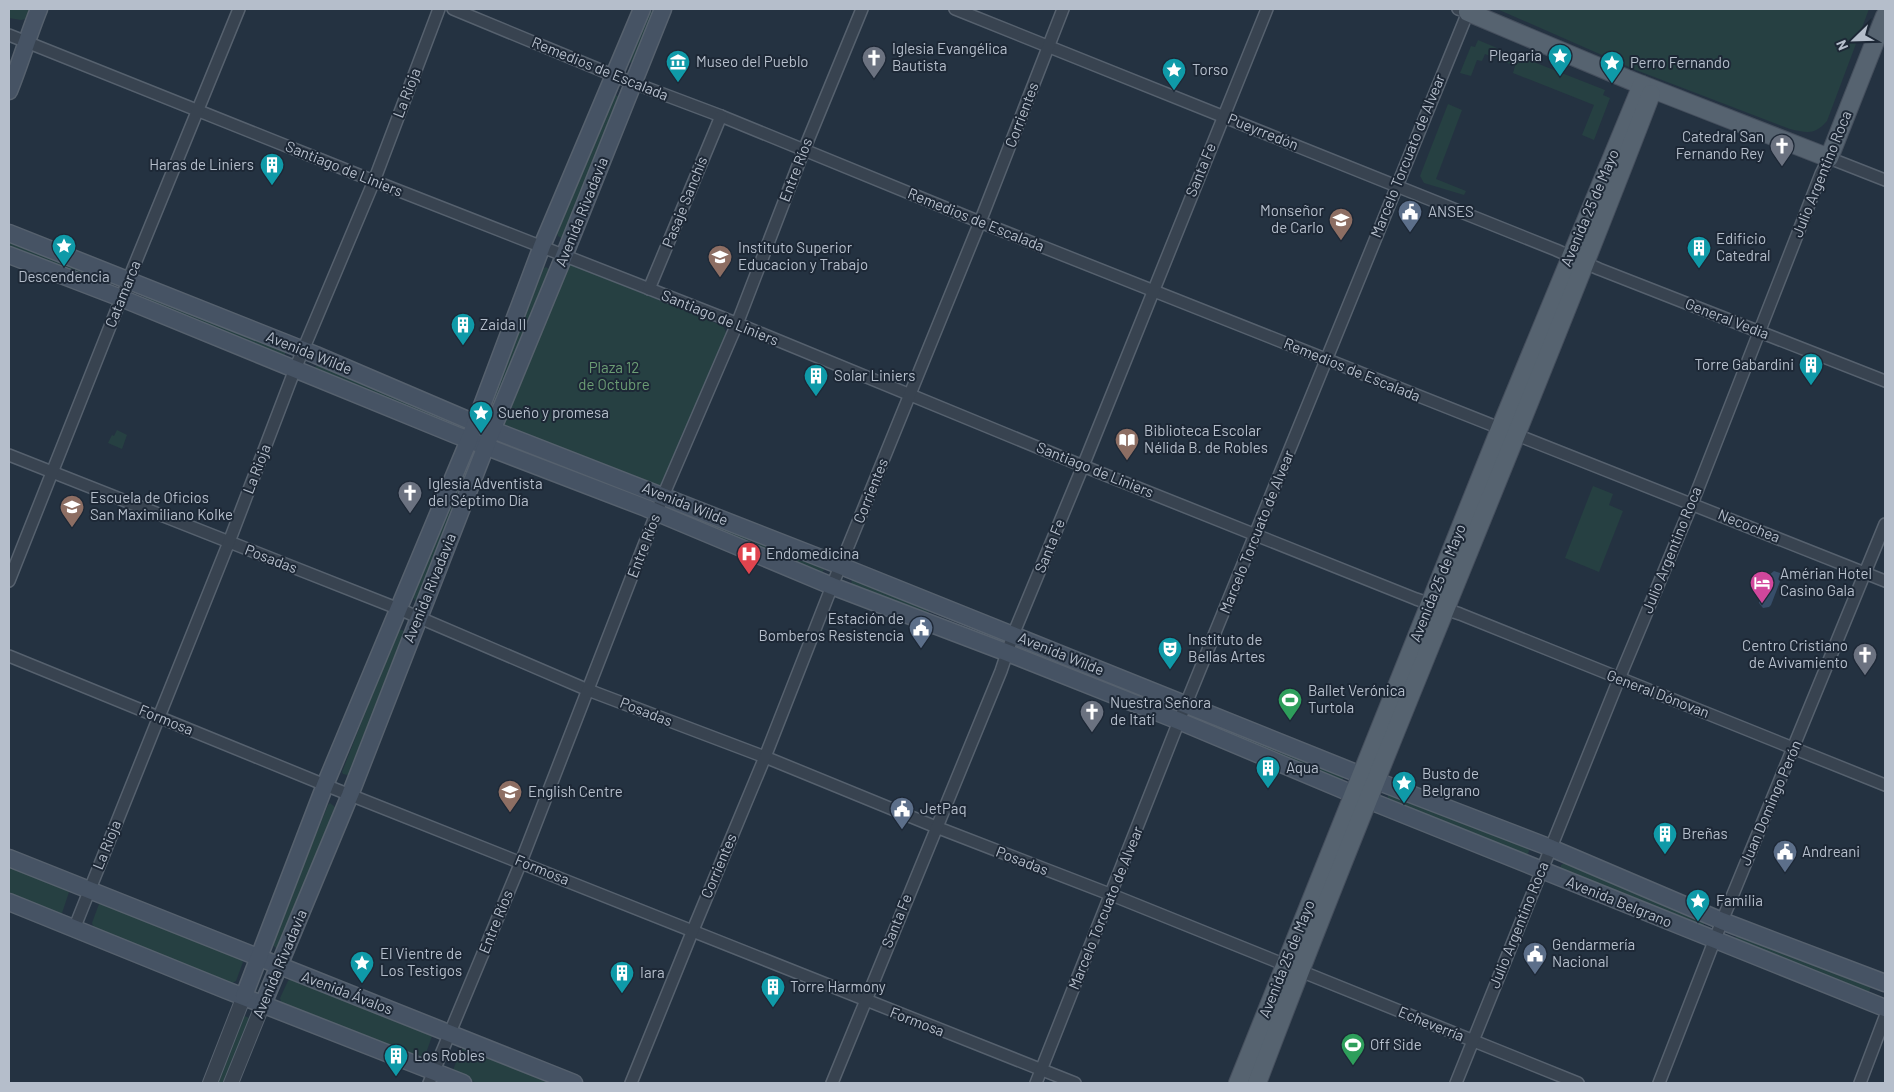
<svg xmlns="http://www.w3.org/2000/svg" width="1894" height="1092" font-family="Barlow,sans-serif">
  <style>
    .green { fill: #264042 }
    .water { fill: #374e69 }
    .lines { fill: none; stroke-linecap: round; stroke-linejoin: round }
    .minor-casing { stroke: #56616e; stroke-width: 14 }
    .tertiary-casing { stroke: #56616e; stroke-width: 16 }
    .secondary-casing { stroke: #56616e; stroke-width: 19 }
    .primary-casing { stroke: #454f5d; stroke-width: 20 }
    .minor { stroke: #384350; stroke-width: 11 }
    .tertiary { stroke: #384350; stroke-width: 14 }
    .secondary { stroke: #465364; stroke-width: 16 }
    .primary { stroke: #566370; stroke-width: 18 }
    .labels { text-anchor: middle; stroke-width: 4; stroke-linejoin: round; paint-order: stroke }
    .poi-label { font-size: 15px; fill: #b5becb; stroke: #1d2836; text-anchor: start }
    .street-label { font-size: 15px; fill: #b5becb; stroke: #1d2836 }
    .park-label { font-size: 15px; fill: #6b9d74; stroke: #1d2836 }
  </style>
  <rect width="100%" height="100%" fill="#243241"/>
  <g class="green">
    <path d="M 9,9 L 34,9 L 30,18 L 21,20 L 9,18 Z"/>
    <path d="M 1497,9 L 1869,9 L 1827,121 C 1815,135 1807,133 1790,129 L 1636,70 Z"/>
    <path d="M 650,10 L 654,13 L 634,62 L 628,63 L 627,60 Z"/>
    <path d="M 1478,40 L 1497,48 L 1495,53 L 1514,60 L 1516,55 L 1605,90 L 1603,95 L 1610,98 L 1594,140 L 1582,135 L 1594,105 L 1513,73 L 1515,66 L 1485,54 L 1482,61 L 1477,60 L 1471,76 L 1460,73 L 1471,46 L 1475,47 Z"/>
    <path d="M 614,94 L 620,97 L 564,236 L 561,238 L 558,236 L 557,233 Z"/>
    <path d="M 1448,104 L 1462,110 L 1436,179 L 1466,191 L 1464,195 L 1424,183 L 1420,176 Z"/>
    <path d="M 9,239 L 106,279 L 104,285 L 9,248 Z"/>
    <path d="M 570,264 L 723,326 L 727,334 L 662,486 L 656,488 L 505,427 L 502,420 L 564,267 Z"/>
    <path d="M 546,267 L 550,270 L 491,413 L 488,412 L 487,408 L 544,268 Z"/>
    <path d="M 145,295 L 285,350 L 285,357 L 144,299 Z"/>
    <path d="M 318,364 L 464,426 L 462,432 L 314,369 Z"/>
    <path d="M 117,430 L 127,435 L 122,449 L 108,443 L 112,435 L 114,436 Z"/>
    <path d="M 472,455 L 475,456 L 420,601 L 416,602 L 412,596 L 468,456 Z"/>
    <path d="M 1593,486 L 1613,494 L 1609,505 L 1623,511 L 1599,572 L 1565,558 Z"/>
    <path d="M 678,510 L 825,568 L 822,573 L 677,515 Z"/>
    <path d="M 856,577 L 931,606 L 926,620 L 851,586 L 852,579 Z"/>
    <path d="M 398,629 L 405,631 L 348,775 L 343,774 L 342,772 Z"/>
    <path d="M 1028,648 L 1171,707 L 1169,711 L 1025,655 Z"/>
    <path d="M 1200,719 L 1344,775 L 1342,782 L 1198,725 Z"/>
    <path d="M 1392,792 L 1527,846 L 1529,851 L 1527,856 L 1388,803 L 1388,795 Z"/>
    <path d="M 330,803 L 335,807 L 281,946 L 276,948 L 273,945 L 272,942 L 328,805 Z"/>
    <path d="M 9,862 L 68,887 L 69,892 L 62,913 L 54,915 L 9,897 Z"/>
    <path d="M 1565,863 L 1704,919 L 1705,922 L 1702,927 L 1560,870 L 1561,865 Z"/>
    <path d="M 108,902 L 238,954 L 243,962 L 236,981 L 229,985 L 95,931 L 92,923 L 99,904 Z"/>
    <path d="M 1738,933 L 1872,983 L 1868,995 L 1734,941 Z"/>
    <path d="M 294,977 L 427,1028 L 432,1036 L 425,1056 L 418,1060 L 282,1006 L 280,998 L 288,981 Z"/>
    <path d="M 242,1015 L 252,1019 L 226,1083 L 215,1083 Z"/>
    <path d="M 469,1045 L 559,1083 L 477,1083 L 457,1075 L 453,1070 L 462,1047 Z"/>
  </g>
  <path class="water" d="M 1774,571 L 1780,573 L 1781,579 L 1771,605 L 1769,607 L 1763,608 L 1759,603 L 1759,600 L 1769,575 Z"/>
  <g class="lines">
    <defs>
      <g id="minor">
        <path d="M 453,9 L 615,76 L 721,116 L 980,222 L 1885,581"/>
        <path d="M 955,9 L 1556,250 L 1599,269 L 1885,381"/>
        <path d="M 9,35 L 374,181 L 721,317 L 1083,466 L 1416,599 L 1460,614 L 1885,785"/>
        <path d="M 649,289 L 721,116"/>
        <path d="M 9,455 L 399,609 L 588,690 L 765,757 L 936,827 L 1112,895 L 1578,1083"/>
        <path d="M 9,581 L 132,271 L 239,9"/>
        <path d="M 9,656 L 325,785 L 1075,1083"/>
        <path d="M 74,929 L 229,542 L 295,369 L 374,181 L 439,9"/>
        <path d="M 429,1083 L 521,862 L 663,496 L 737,324 L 804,150 L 862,9"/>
        <path d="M 631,1083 L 693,930 L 765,757 L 832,586 L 980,222 L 1063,9"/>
        <path d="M 832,1083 L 1001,671 L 1013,635 L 1083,466 L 1267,9"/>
        <path d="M 1036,1083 L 1179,721 L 1468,12 L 1458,9"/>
        <path d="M 1456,1083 L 1619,679 L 1692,504 L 1821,174 L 1829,158 L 1885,180"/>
        <path d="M 1659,1083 L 1722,921 L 1885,524"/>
        <path d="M 1860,1083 L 1885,1017"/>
      </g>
      <g id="tertiary">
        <path d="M 210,1083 L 244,996"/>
        <path d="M 231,1083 L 263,1004"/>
      </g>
      <g id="secondary">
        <path d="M 9,91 C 20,64 28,36 39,9"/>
        <path d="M 9,233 L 316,355 L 475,423 L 841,566 L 1361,775 L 1551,848 L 1722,921 L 1885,983"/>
        <path d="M 9,255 L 121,298 L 456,435 L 646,508 L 832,586 L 1008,653 L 1179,721 L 1353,794 L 1885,1008"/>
        <path d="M 9,858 L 574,1083"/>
        <path d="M 9,902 L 226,990 L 463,1083"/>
        <path d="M 244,996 L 325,785 L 469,440 L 542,246 L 642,9"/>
        <path d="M 263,1004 L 350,795 L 493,428 L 564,256 L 663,9"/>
      </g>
      <g id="primary">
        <path d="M 1469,9 L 1468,12 L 1632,81 L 1829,158 L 1885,16"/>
        <path d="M 1238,1083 L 1500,429 L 1642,85"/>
        <path d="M 1257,1083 C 1383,751 1524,426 1651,94"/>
      </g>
    </defs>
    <use href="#minor" class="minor-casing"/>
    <use href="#tertiary" class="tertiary-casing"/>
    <use href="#secondary" class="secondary-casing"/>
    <use href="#primary" class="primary-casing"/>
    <use href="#minor" class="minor"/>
    <use href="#tertiary" class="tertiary"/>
    <use href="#secondary" class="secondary"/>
    <use href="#primary" class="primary"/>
  </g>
  <defs>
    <symbol id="sight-pin" viewBox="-11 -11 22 30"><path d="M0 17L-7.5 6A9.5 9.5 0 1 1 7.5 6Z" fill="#0f9aa8" stroke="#1d2836"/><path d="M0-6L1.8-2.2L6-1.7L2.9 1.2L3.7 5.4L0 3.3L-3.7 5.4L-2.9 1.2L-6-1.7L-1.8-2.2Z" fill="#fff"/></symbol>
    <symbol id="church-pin" viewBox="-11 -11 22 30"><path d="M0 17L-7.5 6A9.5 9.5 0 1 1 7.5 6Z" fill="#6b7280" stroke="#1d2836"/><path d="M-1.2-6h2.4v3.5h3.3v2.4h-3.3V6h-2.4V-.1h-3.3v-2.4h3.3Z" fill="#fff"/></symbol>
    <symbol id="museum-pin" viewBox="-11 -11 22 30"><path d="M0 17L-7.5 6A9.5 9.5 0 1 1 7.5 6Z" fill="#0f9aa8" stroke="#1d2836"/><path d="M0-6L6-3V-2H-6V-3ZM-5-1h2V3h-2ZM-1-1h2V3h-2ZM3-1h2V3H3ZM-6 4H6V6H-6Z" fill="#fff"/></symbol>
    <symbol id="building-pin" viewBox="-11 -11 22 30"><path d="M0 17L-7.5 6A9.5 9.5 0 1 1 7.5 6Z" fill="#0f9aa8" stroke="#1d2836"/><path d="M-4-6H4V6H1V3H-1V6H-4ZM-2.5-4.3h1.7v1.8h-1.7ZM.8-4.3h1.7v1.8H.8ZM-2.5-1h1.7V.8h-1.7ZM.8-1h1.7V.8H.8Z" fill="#fff"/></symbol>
    <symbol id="civic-pin" viewBox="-11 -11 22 30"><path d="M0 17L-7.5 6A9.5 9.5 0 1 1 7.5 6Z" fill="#5c6f8a" stroke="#1d2836"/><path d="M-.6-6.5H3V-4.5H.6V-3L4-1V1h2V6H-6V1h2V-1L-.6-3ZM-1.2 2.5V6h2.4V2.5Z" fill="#fff"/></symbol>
    <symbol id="school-pin" viewBox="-11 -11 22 30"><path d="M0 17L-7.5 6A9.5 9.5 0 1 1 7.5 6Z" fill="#8d6e63" stroke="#1d2836"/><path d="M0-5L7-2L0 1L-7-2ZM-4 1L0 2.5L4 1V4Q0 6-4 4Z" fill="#fff"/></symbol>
    <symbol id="university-pin" viewBox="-11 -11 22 30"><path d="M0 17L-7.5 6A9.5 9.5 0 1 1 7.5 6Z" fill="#8d6e63" stroke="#1d2836"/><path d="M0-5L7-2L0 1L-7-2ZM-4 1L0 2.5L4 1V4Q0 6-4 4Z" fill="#fff"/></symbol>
    <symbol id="library-pin" viewBox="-11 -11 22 30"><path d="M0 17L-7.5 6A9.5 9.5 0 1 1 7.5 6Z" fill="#8d6e63" stroke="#1d2836"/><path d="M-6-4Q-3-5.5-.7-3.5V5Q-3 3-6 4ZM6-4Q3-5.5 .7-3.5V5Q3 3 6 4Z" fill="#fff"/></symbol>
    <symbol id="hospital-pin" viewBox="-11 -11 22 30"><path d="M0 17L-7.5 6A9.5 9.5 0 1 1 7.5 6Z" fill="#e0444e" stroke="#1d2836"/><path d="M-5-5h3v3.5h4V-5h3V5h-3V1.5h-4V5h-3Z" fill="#fff"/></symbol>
    <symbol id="hotel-pin" viewBox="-11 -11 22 30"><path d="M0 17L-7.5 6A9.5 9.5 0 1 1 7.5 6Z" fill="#d1479c" stroke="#1d2836"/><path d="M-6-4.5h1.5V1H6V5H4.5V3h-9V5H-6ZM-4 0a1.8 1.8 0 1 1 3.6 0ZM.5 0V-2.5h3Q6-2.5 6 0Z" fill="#fff"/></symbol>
    <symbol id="theatre-pin" viewBox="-11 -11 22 30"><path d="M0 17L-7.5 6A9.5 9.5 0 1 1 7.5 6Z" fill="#0f9aa8" stroke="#1d2836"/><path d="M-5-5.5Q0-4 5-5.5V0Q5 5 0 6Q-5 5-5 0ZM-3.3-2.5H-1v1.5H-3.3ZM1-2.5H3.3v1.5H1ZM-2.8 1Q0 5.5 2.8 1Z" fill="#fff"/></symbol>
    <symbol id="stadium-pin" viewBox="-11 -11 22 30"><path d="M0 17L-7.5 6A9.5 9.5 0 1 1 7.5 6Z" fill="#2e9e5b" stroke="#1d2836"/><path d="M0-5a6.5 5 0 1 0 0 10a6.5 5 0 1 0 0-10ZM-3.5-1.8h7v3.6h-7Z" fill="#fff"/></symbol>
  </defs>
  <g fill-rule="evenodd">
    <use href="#sight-pin" x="1546" y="42" width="28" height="38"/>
    <use href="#church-pin" x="860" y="44" width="28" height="38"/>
    <use href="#museum-pin" x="664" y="48" width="28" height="38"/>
    <use href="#sight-pin" x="1598" y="49" width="28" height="38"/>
    <use href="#sight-pin" x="1160" y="56" width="28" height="38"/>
    <use href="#church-pin" x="1768" y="132" width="28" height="38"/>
    <use href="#building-pin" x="258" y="151" width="28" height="38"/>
    <use href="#civic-pin" x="1396" y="198" width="28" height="38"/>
    <use href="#school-pin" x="1327" y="206" width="28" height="38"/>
    <use href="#sight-pin" x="50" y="232" width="28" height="38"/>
    <use href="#building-pin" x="1685" y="234" width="28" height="38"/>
    <use href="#university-pin" x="706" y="243" width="28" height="38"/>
    <use href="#building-pin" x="449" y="311" width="28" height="38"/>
    <use href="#building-pin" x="1797" y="351" width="28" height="38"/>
    <use href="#building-pin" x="802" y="362" width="28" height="38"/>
    <use href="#sight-pin" x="467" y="399" width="28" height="38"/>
    <use href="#library-pin" x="1113" y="426" width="28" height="38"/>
    <use href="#church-pin" x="396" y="479" width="28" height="38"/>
    <use href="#university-pin" x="58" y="493" width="28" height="38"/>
    <use href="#hospital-pin" x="735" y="540" width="28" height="38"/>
    <use href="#hotel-pin" x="1748" y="569" width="28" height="38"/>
    <use href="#civic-pin" x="907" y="614" width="28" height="38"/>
    <use href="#theatre-pin" x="1156" y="635" width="28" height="38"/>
    <use href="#church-pin" x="1851" y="641" width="28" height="38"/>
    <use href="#stadium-pin" x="1276" y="686" width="28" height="38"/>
    <use href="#church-pin" x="1078" y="698" width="28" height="38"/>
    <use href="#building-pin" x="1254" y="754" width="28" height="38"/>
    <use href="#sight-pin" x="1390" y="769" width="28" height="38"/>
    <use href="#university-pin" x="496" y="778" width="28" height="38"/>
    <use href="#civic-pin" x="888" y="795" width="28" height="38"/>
    <use href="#building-pin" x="1651" y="820" width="28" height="38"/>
    <use href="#civic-pin" x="1771" y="838" width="28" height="38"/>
    <use href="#sight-pin" x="1684" y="887" width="28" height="38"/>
    <use href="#civic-pin" x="1521" y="940" width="28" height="38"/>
    <use href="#sight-pin" x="348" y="949" width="28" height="38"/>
    <use href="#building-pin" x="608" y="959" width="28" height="38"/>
    <use href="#building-pin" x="759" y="973" width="28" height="38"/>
    <use href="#stadium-pin" x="1339" y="1031" width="28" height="38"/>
    <use href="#building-pin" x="382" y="1042" width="28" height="38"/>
  </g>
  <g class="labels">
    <g class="poi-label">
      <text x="892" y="54">Iglesia Evangélica<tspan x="892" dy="17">Bautista</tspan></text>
      <text x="1542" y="61" text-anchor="end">Plegaria</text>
      <text x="696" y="67">Museo del Pueblo</text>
      <text x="1630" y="68">Perro Fernando</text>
      <text x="1192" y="75">Torso</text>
      <text x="1764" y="142" text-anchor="end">Catedral San<tspan x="1764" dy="17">Fernando Rey</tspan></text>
      <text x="254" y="170" text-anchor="end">Haras de Liniers</text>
      <text x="1324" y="216" text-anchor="end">Monseñor<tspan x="1324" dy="17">de Carlo</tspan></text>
      <text x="1428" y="217">ANSES</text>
      <text x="1716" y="244">Edificio<tspan x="1716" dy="17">Catedral</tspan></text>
      <text x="738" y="253">Instituto Superior<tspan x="738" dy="17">Educacion y Trabajo</tspan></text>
      <text x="64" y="282" text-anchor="middle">Descendencia</text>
      <text x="480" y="330">Zaida II</text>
      <text x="1794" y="370" text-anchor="end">Torre Gabardini</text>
      <text x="834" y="381">Solar Liniers</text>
      <text x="498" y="418">Sueño y promesa</text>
      <text x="1144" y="436">Biblioteca Escolar<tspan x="1144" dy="17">Nélida B. de Robles</tspan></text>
      <text x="428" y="489">Iglesia Adventista<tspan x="428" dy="17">del Séptimo Día</tspan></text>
      <text x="90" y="503">Escuela de Oficios<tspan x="90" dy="17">San Maximiliano Kolke</tspan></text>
      <text x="766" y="559">Endomedicina</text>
      <text x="1780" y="579">Amérian Hotel<tspan x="1780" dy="17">Casino Gala</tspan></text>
      <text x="904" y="624" text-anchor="end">Estación de<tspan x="904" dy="17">Bomberos Resistencia</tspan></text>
      <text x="1188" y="645">Instituto de<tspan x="1188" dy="17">Bellas Artes</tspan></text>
      <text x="1848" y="651" text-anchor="end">Centro Cristiano<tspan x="1848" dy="17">de Avivamiento</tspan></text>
      <text x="1308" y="696">Ballet Verónica<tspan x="1308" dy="17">Turtola</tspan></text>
      <text x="1110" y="708">Nuestra Señora<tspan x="1110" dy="17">de Itatí</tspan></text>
      <text x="1286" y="773">Aqua</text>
      <text x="1422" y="779">Busto de<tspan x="1422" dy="17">Belgrano</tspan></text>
      <text x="528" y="797">English Centre</text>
      <text x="920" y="814">JetPaq</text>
      <text x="1682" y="839">Breñas</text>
      <text x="1802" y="857">Andreani</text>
      <text x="1716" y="906">Familia</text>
      <text x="1552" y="950">Gendarmería<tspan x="1552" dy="17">Nacional</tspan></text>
      <text x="380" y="959">El Vientre de<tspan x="380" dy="17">Los Testigos</tspan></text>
      <text x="640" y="978">Iara</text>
      <text x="790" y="992">Torre Harmony</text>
      <text x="1370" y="1050">Off Side</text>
      <text x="414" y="1061">Los Robles</text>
    </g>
    <g class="street-label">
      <text transform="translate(600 69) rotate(22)" y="5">Remedios de Escalada</text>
      <text transform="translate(407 93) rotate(-69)" y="5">La Rioja</text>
      <text transform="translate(1022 115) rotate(-69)" y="5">Corrientes</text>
      <text transform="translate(1263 132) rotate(22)" y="5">Pueyrredón</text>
      <text transform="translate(1408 156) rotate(-68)" y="5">Marcelo Torcuato de Alvear</text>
      <text transform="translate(344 169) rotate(22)" y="5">Santiago de Liniers</text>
      <text transform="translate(796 170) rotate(-69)" y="5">Entre Ríos</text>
      <text transform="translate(1201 170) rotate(-68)" y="5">Santa Fe</text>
      <text transform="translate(1822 174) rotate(-68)" y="5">Julio Argentino Roca</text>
      <text transform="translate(685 202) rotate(-68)" y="5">Pasaje Sanchís</text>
      <text transform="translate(1590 208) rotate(-67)" y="5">Avenida 25 de Mayo</text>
      <text transform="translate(582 212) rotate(-68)" y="5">Avenida Rivadavia</text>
      <text transform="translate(976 220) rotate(22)" y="5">Remedios de Escalada</text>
      <text transform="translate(123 294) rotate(-68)" y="5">Catamarca</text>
      <text transform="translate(720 318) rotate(22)" y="5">Santiago de Liniers</text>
      <text transform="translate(1727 319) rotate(21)" y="5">General Vedia</text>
      <text transform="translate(309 353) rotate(22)" y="5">Avenida Wilde</text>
      <text transform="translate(1352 370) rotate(22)" y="5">Remedios de Escalada</text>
      <text transform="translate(257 469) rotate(-69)" y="5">La Rioja</text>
      <text transform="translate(1095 470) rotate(22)" y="5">Santiago de Liniers</text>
      <text transform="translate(871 491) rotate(-68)" y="5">Corrientes</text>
      <text transform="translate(685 504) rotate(22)" y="5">Avenida Wilde</text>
      <text transform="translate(1749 526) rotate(22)" y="5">Necochea</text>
      <text transform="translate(1257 532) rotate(-68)" y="5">Marcelo Torcuato de Alvear</text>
      <text transform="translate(644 546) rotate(-69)" y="5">Entre Ríos</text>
      <text transform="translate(1050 546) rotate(-68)" y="5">Santa Fe</text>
      <text transform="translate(1672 550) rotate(-68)" y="5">Julio Argentino Roca</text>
      <text transform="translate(271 559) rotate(21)" y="5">Posadas</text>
      <text transform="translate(1438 583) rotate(-68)" y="5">Avenida 25 de Mayo</text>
      <text transform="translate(430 588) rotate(-68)" y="5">Avenida Rivadavia</text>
      <text transform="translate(1061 654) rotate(22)" y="5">Avenida Wilde</text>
      <text transform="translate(1658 694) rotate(21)" y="5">General Dónovan</text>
      <text transform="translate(646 712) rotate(21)" y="5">Posadas</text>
      <text transform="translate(166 720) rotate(22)" y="5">Formosa</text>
      <text transform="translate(1771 803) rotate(-67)" y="5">Juan Domingo Perón</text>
      <text transform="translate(107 845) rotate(-68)" y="5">La Rioja</text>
      <text transform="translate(1022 861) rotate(21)" y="5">Posadas</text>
      <text transform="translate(719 866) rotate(-67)" y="5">Corrientes</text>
      <text transform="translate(542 870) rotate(22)" y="5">Formosa</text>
      <text transform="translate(1619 902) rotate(22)" y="5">Avenida Belgrano</text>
      <text transform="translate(1106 908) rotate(-68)" y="5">Marcelo Torcuato de Alvear</text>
      <text transform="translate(897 921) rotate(-68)" y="5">Santa Fe</text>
      <text transform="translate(496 922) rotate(-68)" y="5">Entre Ríos</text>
      <text transform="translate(1519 925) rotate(-68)" y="5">Julio Argentino Roca</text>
      <text transform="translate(1287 959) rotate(-68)" y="5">Avenida 25 de Mayo</text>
      <text transform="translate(280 964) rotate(-67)" y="5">Avenida Rivadavia</text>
      <text transform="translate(347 993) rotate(21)" y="5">Avenida Ávalos</text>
      <text transform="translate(917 1022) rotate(21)" y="5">Formosa</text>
      <text transform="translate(1431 1024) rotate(22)" y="5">Echeverría</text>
    </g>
    <g class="park-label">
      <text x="614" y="373">Plaza 12<tspan x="614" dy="17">de Octubre</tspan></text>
    </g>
  </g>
  <rect width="1894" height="1092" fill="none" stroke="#b5becb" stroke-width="20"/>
  <g transform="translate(1854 40) rotate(247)" stroke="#1d2836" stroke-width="4" paint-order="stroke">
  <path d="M0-4L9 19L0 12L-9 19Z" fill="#b5becb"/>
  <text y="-8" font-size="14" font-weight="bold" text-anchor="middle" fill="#b5becb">N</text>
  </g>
</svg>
